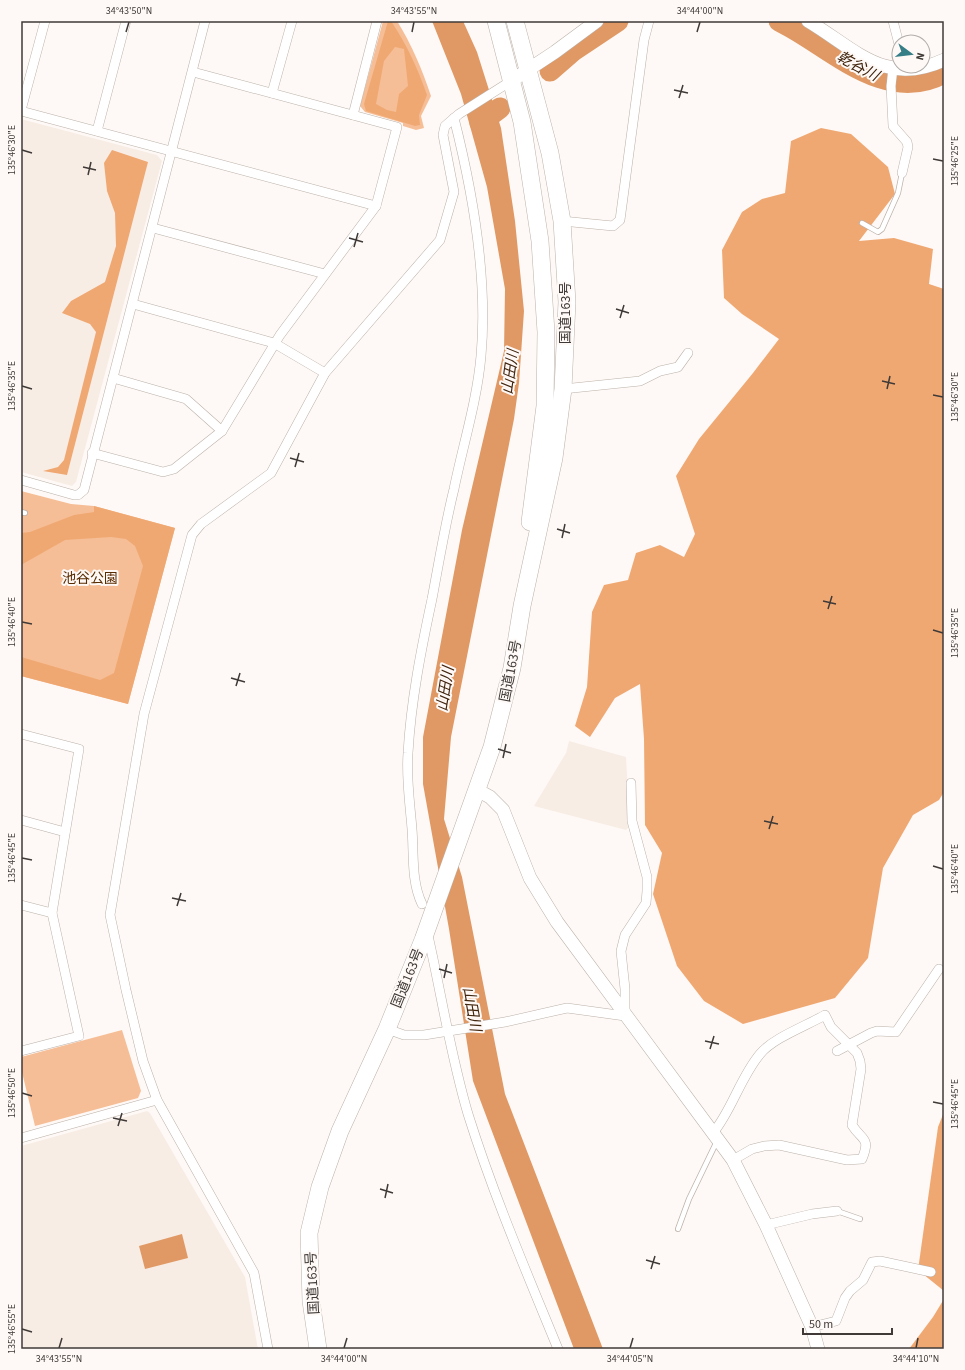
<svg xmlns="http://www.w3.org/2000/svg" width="965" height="1370" font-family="'Source Sans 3','Noto Sans JP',sans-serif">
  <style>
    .built { fill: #f8ede5 }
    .green { fill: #f6be96 }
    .forest { fill: #f0a873; fill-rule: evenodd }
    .water { fill: #e09964 }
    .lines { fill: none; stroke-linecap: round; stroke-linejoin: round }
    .river { stroke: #e09964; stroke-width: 21 }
    .lane-casing { stroke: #bcb1a9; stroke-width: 6 }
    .street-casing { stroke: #bcb1a9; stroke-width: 10 }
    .secondary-casing { stroke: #bcb1a9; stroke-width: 14 }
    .highway-casing { stroke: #bcb1a9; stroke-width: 18 }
    .lane { stroke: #fff; stroke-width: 4.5 }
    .street { stroke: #fff; stroke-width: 9 }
    .secondary { stroke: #fff; stroke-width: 13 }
    .highway { stroke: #fff; stroke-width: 17 }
    .ticks { fill: none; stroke: #3f3a37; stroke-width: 1.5 }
    .labels { text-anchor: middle; stroke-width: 4; stroke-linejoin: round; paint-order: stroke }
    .street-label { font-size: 14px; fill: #3f3a37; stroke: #fef9f6 }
    .park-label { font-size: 14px; fill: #5a2c01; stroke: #fef9f6 }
    .water-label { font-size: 15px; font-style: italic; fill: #40240d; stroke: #fef9f6 }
    .neatline { fill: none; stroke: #3f3a37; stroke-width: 1.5 }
    .ticks-label { font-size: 10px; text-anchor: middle; fill: #3f3a37 }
  </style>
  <rect width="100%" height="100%" fill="#fef9f6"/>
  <g class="built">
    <path d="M 21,119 L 157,155 L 162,161 L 76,482 L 72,486 L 21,472 Z"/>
    <path d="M 569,741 L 626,757 L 630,826 L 626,830 L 534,806 L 566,753 Z"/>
    <path d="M 147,1111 L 150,1113 L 245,1277 L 258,1349 L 21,1349 L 21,1146 Z"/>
  </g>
  <g class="green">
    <path d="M 383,21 L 397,21 C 412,45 422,69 431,96 L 421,116 L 424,128 L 416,130 L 403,126 L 403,123 L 365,112 L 360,106 Z"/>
    <path d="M 21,491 L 71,504 L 94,506 L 175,528 L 128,704 L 21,676 Z"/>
    <path d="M 122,1030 L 141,1091 L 138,1098 L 35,1126 L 21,1068 L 21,1057 Z"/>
  </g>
  <g class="forest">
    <path d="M 388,21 L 391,21 C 407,45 418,69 427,95 L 419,115 L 420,125 L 415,126 L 366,111 L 364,104 ZM 395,47 L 404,49 L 408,86 L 399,94 L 396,112 L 387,110 L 376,104 L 384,61 Z"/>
    <path d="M 821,128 L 851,134 L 888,167 L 895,194 L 859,241 L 894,238 L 933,249 L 929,284 L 944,289 L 944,792 L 939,800 L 913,815 L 883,868 L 868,958 L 835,998 L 743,1024 L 704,1001 L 677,966 L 653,894 L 662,853 L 645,825 L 644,739 L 640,684 L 615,698 L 590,737 L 575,726 L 587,687 L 592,612 L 604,585 L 628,580 L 636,553 L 660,545 L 684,557 L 695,534 L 676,476 L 699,439 L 753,373 L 779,339 L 742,314 L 724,298 L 722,250 L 742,212 L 762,199 L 785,193 L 791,141 Z"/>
    <path d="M 112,150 L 148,162 L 67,475 L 43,471 L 58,467 L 64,460 L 96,332 L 90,324 L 62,313 L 71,301 L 105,282 L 116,246 L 115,213 L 107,191 L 104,163 Z"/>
    <path d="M 94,506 L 175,528 L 128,704 L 21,676 L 21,657 L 100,680 L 114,673 L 143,566 L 135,546 L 126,539 L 111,537 L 65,540 L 21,565 L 21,533 L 30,532 L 74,515 L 94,512 Z"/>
    <path d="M 944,1112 L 944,1291 L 918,1270 L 938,1127 Z"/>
    <path d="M 944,1299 L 944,1349 L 909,1349 L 933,1317 Z"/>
  </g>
  <g class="water">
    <path d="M 432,21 L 463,21 L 477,52 L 501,128 L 515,221 L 524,311 L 519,383 L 514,419 L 451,737 L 444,819 L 462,877 L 505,1094 L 603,1349 L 574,1349 L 473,1081 L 449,929 L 423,784 L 423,737 L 462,530 L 504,351 L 505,289 L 487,187 L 461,94 Z"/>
    <path d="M 182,1234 L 188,1258 L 145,1269 L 139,1246 Z"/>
  </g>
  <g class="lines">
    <g class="river">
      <path d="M 779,21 C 829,45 884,106 944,73"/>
      <path d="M 550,71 L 573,51 L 618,21"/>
      <path d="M 480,123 L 500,108"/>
    </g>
    <defs>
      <g id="lane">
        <path d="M 862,223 L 878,232 L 882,229 L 898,193 L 902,173"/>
        <path d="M 21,512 L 25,513"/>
        <path d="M 837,1211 L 860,1219"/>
        <path d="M 678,1229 L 689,1199 L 717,1141"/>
      </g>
      <g id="street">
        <path d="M 893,21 L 899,44"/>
        <path d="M 893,68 L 891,86 L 893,126 L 907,142 L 908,147 L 902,173"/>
        <path d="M 272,93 L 292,21"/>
        <path d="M 21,110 L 45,21"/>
        <path d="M 21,111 L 376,206"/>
        <path d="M 353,115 L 377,21"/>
        <path d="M 97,131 L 126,21"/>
        <path d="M 562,221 L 613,226 L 620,220 L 644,40 L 649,21"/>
        <path d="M 153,228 L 325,274"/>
        <path d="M 133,304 L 274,343 L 325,373"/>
        <path d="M 113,378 L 186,399 L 222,431"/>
        <path d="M 563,389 L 640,381 L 660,371 L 678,367 L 688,353"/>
        <path d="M 92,453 L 163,472 L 174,469 L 222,431 L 280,335 L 376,206 L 397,127 L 193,72"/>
        <path d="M 21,480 L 74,495 L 78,495 L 84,490 L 205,21"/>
        <path d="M 21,734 L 79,749 L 52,913 L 79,1036 L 21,1051"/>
        <path d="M 21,820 L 65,832"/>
        <path d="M 422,904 C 411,881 414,854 412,829 C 410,804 406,778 408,753 C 411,701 421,650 432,599 C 439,562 445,525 454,489 C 463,445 477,401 481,356 C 488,279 473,193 454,118"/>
        <path d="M 21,905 L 52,913"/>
        <path d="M 429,940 C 442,998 451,1057 468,1114 C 493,1194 526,1271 558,1349"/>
        <path d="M 387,1029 L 404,1035 L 424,1035 L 505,1022 L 567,1008 L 625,1016 L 625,989 L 621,951 L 625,935 L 646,903 L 647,891 L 647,877 L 632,821 L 631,783"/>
        <path d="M 837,1051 L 871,1033 L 877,1031 L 896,1032 L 939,969"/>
        <path d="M 713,1133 C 732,1110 740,1078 760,1054 C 773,1038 806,1026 825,1015 L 831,1027 L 857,1053 L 860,1061 L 861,1069 L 852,1125 C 862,1141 871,1137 862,1159 L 847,1160 L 779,1145 L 764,1146 L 752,1149 L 733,1160"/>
        <path d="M 21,1138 L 157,1100"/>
        <path d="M 766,1225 L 812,1214 L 837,1211"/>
        <path d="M 812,1327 L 836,1321 L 845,1298 L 850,1291 L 863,1280 L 872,1262 L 880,1261 L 931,1272"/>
        <path d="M 268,1349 L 254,1273 L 157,1100 L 143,1061 L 126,990 L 110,915 L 144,714 L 192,535 L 201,524 L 271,473 L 325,373 L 440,240 L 454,192 L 443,135 L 445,126 L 459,114 L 511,81"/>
      </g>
      <g id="secondary">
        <path d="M 808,21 C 855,49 885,87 944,60"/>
        <path d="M 511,81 L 555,52 L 597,21"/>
        <path d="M 477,790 L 490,797 L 503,810 L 530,878 L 557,922 L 733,1160 L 766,1225 L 812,1327 L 818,1349"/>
      </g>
      <g id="highway">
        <path d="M 496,21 L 522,122 L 540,241 L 546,332 L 545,406 L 530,522"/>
        <path d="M 318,1349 L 311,1301 L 309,1233 L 320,1187 L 340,1131 L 387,1029 L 423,940 L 492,747 L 512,668 L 522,606 L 554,458 L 563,389 L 567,302 L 562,221 L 550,153 L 515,21"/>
      </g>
    </defs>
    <use href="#lane" class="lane-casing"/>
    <use href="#street" class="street-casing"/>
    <use href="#secondary" class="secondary-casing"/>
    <use href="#highway" class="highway-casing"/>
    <use href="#lane" class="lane"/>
    <use href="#street" class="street"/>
    <use href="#secondary" class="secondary"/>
    <use href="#highway" class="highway"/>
  </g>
  <path class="ticks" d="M 126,32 L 129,22M 412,32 L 414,22M 697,32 L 700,22M 674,90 L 688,93M 679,98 L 683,85M 22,150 L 32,153M 933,159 L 943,161M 83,167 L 96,170M 88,175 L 91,162M 349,238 L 363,242M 354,247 L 358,233M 616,309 L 629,313M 620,318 L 624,305M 882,381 L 895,384M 22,386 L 32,389M 887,389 L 890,376M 933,395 L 943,397M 290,458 L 304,462M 295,467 L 299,453M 557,529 L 570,533M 562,538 L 565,524M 823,601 L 836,604M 828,609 L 832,596M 22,622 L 32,624M 933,630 L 943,633M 231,678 L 245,682M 236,686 L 240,673M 498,749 L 511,753M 503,758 L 506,744M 764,821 L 778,824M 769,829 L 773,816M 22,858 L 32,860M 933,866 L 943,869M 172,898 L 186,901M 177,906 L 181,893M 439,969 L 452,973M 444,978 L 447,964M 705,1041 L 719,1044M 710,1049 L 714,1036M 22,1093 L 32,1096M 933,1102 L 943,1104M 113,1118 L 127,1121M 118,1126 L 122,1113M 380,1189 L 393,1193M 385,1198 L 388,1184M 646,1260 L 660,1264M 651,1269 L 655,1256M 22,1329 L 32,1332M 59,1348 L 62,1338M 344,1348 L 347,1338M 630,1348 L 633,1338M 916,1348 L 918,1338"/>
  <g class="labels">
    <g class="street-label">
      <text transform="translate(565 313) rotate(-90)" y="5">国道163号</text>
      <text transform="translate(510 671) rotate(-79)" y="5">国道163号</text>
      <text transform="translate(407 978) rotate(-68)" y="5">国道163号</text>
      <text transform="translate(312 1283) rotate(-93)" y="5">国道163号</text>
    </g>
    <g class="park-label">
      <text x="90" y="583">池谷公園</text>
    </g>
    <g class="water-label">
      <text transform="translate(858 66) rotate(28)" y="5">乾谷川</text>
      <text transform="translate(510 372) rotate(-82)" y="5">山田川</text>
      <text transform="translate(445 689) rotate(-81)" y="5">山田川</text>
      <text transform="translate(472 1009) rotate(80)" y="5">山田川</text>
    </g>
  </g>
  <rect width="965" height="1370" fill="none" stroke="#fef9f6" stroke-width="44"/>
  <g transform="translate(911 54) rotate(105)"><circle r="19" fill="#fef9f6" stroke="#b2adaa"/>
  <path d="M0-3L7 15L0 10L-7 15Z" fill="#367e87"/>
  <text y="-6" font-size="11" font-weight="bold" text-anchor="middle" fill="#3f3a37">N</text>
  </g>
  <path d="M803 1328v6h89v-6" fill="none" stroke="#3f3a37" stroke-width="2"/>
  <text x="809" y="1328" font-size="12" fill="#3f3a37" stroke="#fef9f6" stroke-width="3" paint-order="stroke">50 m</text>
  <rect x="22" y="22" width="921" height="1326" class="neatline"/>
  <g class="ticks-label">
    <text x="129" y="14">34°43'50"N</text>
    <text x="414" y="14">34°43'55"N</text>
    <text x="700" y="14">34°44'00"N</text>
    <text transform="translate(11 150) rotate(-90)" y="4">135°46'30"E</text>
    <text transform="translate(954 161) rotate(-90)" y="4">135°46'25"E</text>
    <text transform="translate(11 386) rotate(-90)" y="4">135°46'35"E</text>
    <text transform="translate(954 397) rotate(-90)" y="4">135°46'30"E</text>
    <text transform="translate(11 622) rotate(-90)" y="4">135°46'40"E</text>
    <text transform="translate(954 633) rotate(-90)" y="4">135°46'35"E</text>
    <text transform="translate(11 858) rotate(-90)" y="4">135°46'45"E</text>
    <text transform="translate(954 869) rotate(-90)" y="4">135°46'40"E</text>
    <text transform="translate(11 1093) rotate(-90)" y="4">135°46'50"E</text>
    <text transform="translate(954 1104) rotate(-90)" y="4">135°46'45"E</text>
    <text transform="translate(11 1329) rotate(-90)" y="4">135°46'55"E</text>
    <text x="59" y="1362">34°43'55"N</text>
    <text x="344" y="1362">34°44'00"N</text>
    <text x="630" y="1362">34°44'05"N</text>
    <text x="916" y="1362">34°44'10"N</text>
  </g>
</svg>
